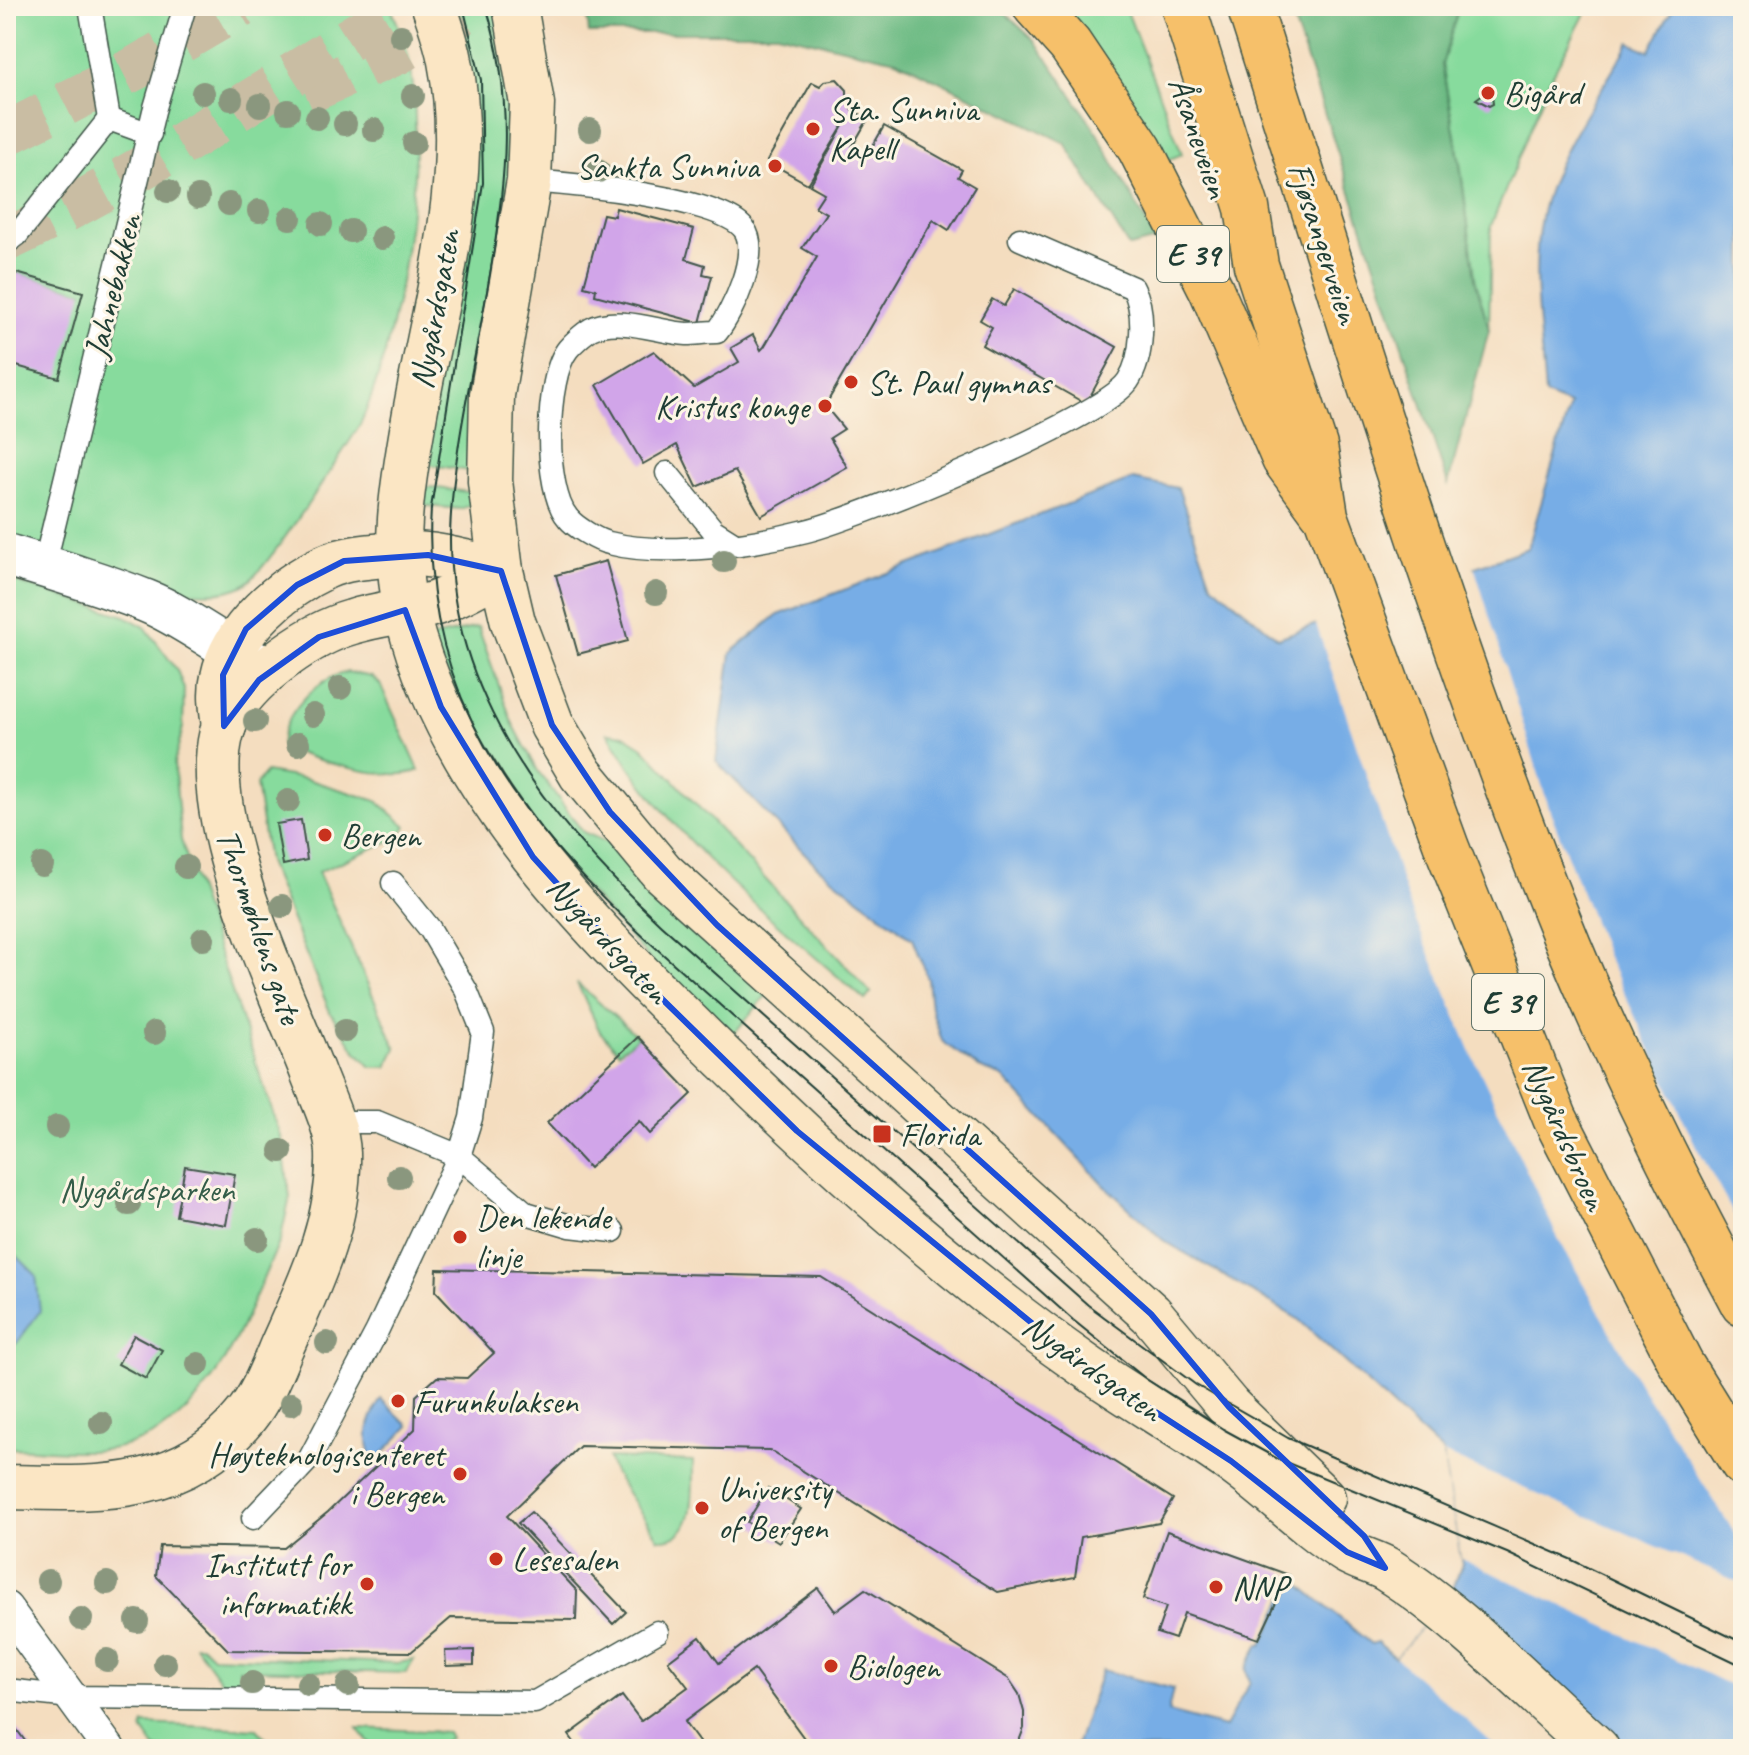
<svg xmlns="http://www.w3.org/2000/svg" width="1749" height="1755" font-family="Caveat,sans-serif">
  <style>
    .green { fill: #87db9d; stroke: #538c68; stroke-width: 2 }
    .forest { fill: #6dbb84; stroke: #467c5c; stroke-width: 2 }
    .water { fill: #77ade6; stroke: #4b758d; stroke-width: 2 }
    .pier { fill: #f4ddbf }
    .building { fill: #d1a5e9 }
    .lines { fill: none; stroke-linecap: round; stroke-linejoin: round }
    .trunk-tunnel { stroke: #c9bda3; stroke-width: 44; stroke-dasharray: 44 22; stroke-linecap: butt }
    .service-casing { stroke: #3f5549; stroke-width: 25 }
    .pedestrian-casing { stroke: #3f5549; stroke-width: 35 }
    .minor-casing { stroke: #3f5549; stroke-width: 45 }
    .secondary-casing { stroke: #3f5549; stroke-width: 47 }
    .trunk-casing { stroke: #3f5549; stroke-width: 47 }
    .service { stroke: #fff; stroke-width: 22 }
    .pedestrian { stroke: #fff; stroke-width: 32 }
    .minor { stroke: #fff; stroke-width: 42 }
    .secondary { stroke: #fbe6c4; stroke-width: 44 }
    .trunk { stroke: #f6c06b; stroke-width: 44 }
    .tram { stroke: #1f3d34; stroke-width: 2 }
    .tree { fill: #8a977e }
    .marked { fill: none; stroke: #1d4ed8; stroke-width: 6; stroke-linejoin: round }
    .poi-dot { fill: #c8321e; stroke: #fcf5e5; stroke-width: 3 }
    .labels { text-anchor: middle; stroke-width: 6; stroke-linejoin: round; paint-order: stroke }
    .shield { fill: #fcf5e5; stroke: #617469; stroke-width: 2 }
    .shield-label { font-size: 32px; font-weight: bold; fill: #1f3d34 }
    .poi-label { font-size: 34px; fill: #1f3d34; stroke: #fcf5e5; text-anchor: start }
    .street-label { font-size: 34px; fill: #1f3d34; stroke: #fcf5e5 }
    .park-label { font-size: 34px; fill: #345d49; stroke: #fcf5e5 }
  </style>
  <rect width="100%" height="100%" fill="#fcf5e5"/>
  <filter id="ink" filterUnits="userSpaceOnUse"><feTurbulence type="fractalNoise" baseFrequency=".0125" numOctaves="2"/><feDisplacementMap in="SourceGraphic" scale="16" xChannelSelector="R" yChannelSelector="G"/><feConvolveMatrix kernelMatrix="1 2 1 2 8 2 1 2 1" color-interpolation-filters="sRGB"/></filter>
  <filter id="wash" filterUnits="userSpaceOnUse"><feTurbulence type="fractalNoise" baseFrequency=".006" numOctaves="4" result="noise"/><feDisplacementMap in="SourceGraphic" scale="32" xChannelSelector="R" yChannelSelector="G"/><feGaussianBlur stdDeviation="1.8" result="paint"/><feColorMatrix in="noise" values="0 0 0 0 0 0 0 0 0 0 0 0 0 0 0 0 0 1.4 0 .05"/><feComposite in="paint" operator="in"/></filter>
  <g filter="url(#wash)">
    <rect width="100%" height="100%" fill="#f4ddbf"/>
    <g class="green">
      <path d="M 6,6 L 390,6 C 399,26 408,49 411,70 C 426,168 400,337 359,427 C 340,455 266,573 244,585 C 195,613 59,558 6,542 L 6,363 L 83,292 L 6,270 Z"/>
      <path d="M 455,6 L 496,6 L 515,115 L 477,472 L 419,463 Z"/>
      <path d="M 1065,6 L 1125,6 L 1182,154 L 1163,162 L 1086,35 Z"/>
      <path d="M 1459,6 L 1589,6 L 1549,82 L 1491,226 L 1489,330 L 1475,278 L 1460,164 L 1442,64 Z"/>
      <path d="M 414,485 L 476,493 L 473,504 L 460,509 L 419,505 Z"/>
      <path d="M 6,579 L 125,616 L 145,627 L 177,670 L 184,689 L 183,727 L 174,763 L 181,840 L 282,1140 L 290,1197 L 280,1241 C 243,1319 212,1429 116,1448 C 82,1455 41,1448 6,1448 Z"/>
      <path d="M 478,627 L 512,722 L 538,771 L 583,832 L 620,848 L 771,990 L 725,1044 L 502,794 L 430,638 Z"/>
      <path d="M 347,672 L 372,677 L 380,684 L 419,770 C 392,784 309,759 281,746 C 283,714 316,679 347,672 Z"/>
      <path d="M 608,733 L 624,735 L 643,747 L 871,993 L 865,1000 C 771,918 672,842 608,733 Z"/>
      <path d="M 266,772 L 306,779 L 377,801 L 406,826 L 399,837 L 318,872 L 396,1048 L 387,1067 L 371,1067 L 355,1050 L 330,1012 L 268,862 L 256,784 Z"/>
      <path d="M 577,983 L 638,1037 L 619,1052 L 600,1032 Z"/>
      <path d="M 608,1458 L 693,1461 C 692,1489 699,1541 659,1539 L 615,1475 Z"/>
      <path d="M 195,1645 L 201,1645 L 212,1656 L 398,1663 L 414,1660 L 406,1673 L 239,1669 L 239,1685 L 224,1685 Z"/>
      <path d="M 144,1724 L 257,1729 L 275,1749 L 156,1749 L 142,1729 Z"/>
      <path d="M 358,1728 L 447,1732 L 450,1738 L 434,1749 L 374,1749 Z"/>
    </g>
    <g class="forest">
      <path d="M 586,6 L 997,6 L 1035,41 L 1093,126 L 1156,240 L 1129,247 L 1065,143 L 896,60 L 777,33 L 589,33 Z"/>
      <path d="M 1289,6 L 1459,6 L 1442,65 L 1460,164 L 1475,278 L 1489,330 L 1448,484 Z"/>
    </g>
    <g class="water">
      <path d="M 1674,6 L 1743,6 L 1743,1749 L 1075,1749 L 1102,1670 L 1173,1689 L 1168,1712 L 1225,1727 L 1250,1682 L 1246,1669 L 1259,1644 L 1262,1645 L 1293,1579 L 1371,1644 L 1377,1642 L 1396,1658 L 1451,1594 L 1462,1564 L 1443,1453 L 1298,1319 L 1163,1240 L 1103,1184 L 1003,1077 L 979,1068 L 942,1041 L 931,1008 L 928,979 L 912,939 L 818,867 L 716,761 L 731,653 L 776,616 L 1133,479 L 1178,488 L 1211,583 L 1278,638 L 1528,548 L 1570,405 L 1545,395 C 1541,336 1530,275 1541,217 C 1554,154 1599,96 1630,42 L 1649,52 Z"/>
      <path d="M 6,1245 L 36,1275 L 40,1311 L 17,1343 L 6,1348 Z"/>
      <path d="M 381,1399 L 409,1426 L 374,1463 C 363,1438 367,1422 381,1399 Z"/>
    </g>
    <g class="pier">
      <path d="M 1473,563 L 1550,811 L 1607,957 L 1695,1144 L 1743,1231 L 1743,1546 L 1645,1393 L 1557,1236 L 1471,1052 L 1411,909 L 1315,621 Z"/>
      <path d="M 1443,1453 L 1743,1584 L 1743,1691 L 1461,1558 Z"/>
      <path d="M 1451,1594 L 1630,1749 L 1499,1749 L 1396,1658 Z"/>
    </g>
    <g id="blocks">
      <g class="building">
        <path d="M 837,79 L 847,90 L 847,101 L 853,105 L 851,109 L 868,119 L 852,147 L 867,156 L 884,126 L 962,170 L 958,177 L 975,187 L 949,230 L 933,220 L 825,406 L 844,429 L 830,438 L 847,467 L 761,516 L 735,471 L 697,487 L 677,445 L 643,464 L 597,385 L 654,351 L 694,388 L 739,362 L 731,348 L 753,335 L 761,350 L 764,347 L 817,257 L 802,248 L 826,213 L 815,207 L 824,193 L 810,185 L 843,126 L 808,184 L 767,161 L 812,82 L 820,86 L 825,81 Z"/>
        <path d="M 1491,88 L 1493,104 L 1489,106 L 1476,99 Z"/>
        <path d="M 616,208 L 694,229 L 686,259 L 705,265 L 703,274 L 712,276 L 700,323 L 595,295 L 596,289 L 584,286 L 603,214 L 614,216 Z"/>
        <path d="M 6,270 L 83,292 L 59,378 L 6,363 Z"/>
        <path d="M 1014,289 L 1117,347 L 1086,404 L 982,345 L 992,327 L 980,320 L 992,299 L 1004,306 Z"/>
        <path d="M 606,561 L 628,641 L 578,654 L 556,575 Z"/>
        <path d="M 301,820 L 307,860 L 283,865 L 276,824 Z"/>
        <path d="M 638,1037 L 692,1094 L 650,1134 L 639,1121 L 589,1168 L 547,1123 Z"/>
        <path d="M 185,1166 L 235,1174 L 226,1225 L 176,1216 Z"/>
        <path d="M 437,1269 L 821,1277 L 1173,1499 L 1159,1523 L 1081,1537 L 1075,1577 L 998,1592 L 769,1450 L 580,1446 L 507,1516 L 577,1591 L 576,1620 L 451,1618 L 411,1652 L 228,1650 L 156,1576 L 160,1546 L 284,1548 L 328,1512 L 415,1429 L 416,1396 L 437,1377 L 467,1378 L 494,1353 L 436,1291 Z"/>
        <path d="M 134,1335 L 162,1350 L 146,1379 L 118,1364 Z"/>
        <path d="M 768,1488 L 801,1509 L 779,1542 L 747,1522 Z"/>
        <path d="M 531,1512 L 626,1612 L 613,1624 L 518,1523 Z"/>
        <path d="M 1167,1531 L 1289,1575 L 1259,1639 L 1184,1613 L 1175,1639 L 1157,1633 L 1166,1607 L 1143,1599 Z"/>
        <path d="M 818,1588 L 835,1611 L 865,1589 L 1009,1679 L 1019,1694 L 1024,1712 L 1024,1728 L 1016,1749 L 812,1749 L 754,1670 L 684,1722 L 704,1749 L 579,1749 L 569,1735 L 622,1696 L 641,1721 L 688,1687 L 668,1661 L 700,1637 L 719,1663 Z"/>
        <path d="M 474,1650 L 474,1665 L 446,1666 L 445,1651 Z"/>
        <path d="M 6,1715 L 31,1749 L 6,1749 Z"/>
      </g>
    </g>
  </g>
  <g filter="url(#ink)">
    <use href="#blocks" fill-opacity="0" stroke="#3f5549" stroke-width="2"/>
    <g class="lines">
      <g class="trunk-tunnel">
        <path d="M 305,93 L 399,52 L 474,6"/>
        <path d="M 6,134 L 134,69 L 241,6"/>
        <path d="M 6,240 C 146,175 272,84 404,6"/>
      </g>
      <defs>
        <g id="service">
          <path d="M 90,6 L 109,119"/>
          <path d="M 529,181 C 572,184 719,197 744,229 C 761,252 733,312 717,332 C 707,332 696,334 687,334 C 658,332 618,315 591,329 C 584,333 573,343 568,349 C 545,377 543,490 568,518 C 575,527 598,541 609,543 C 663,557 752,545 806,531 C 859,518 1102,419 1128,381 C 1143,358 1146,311 1133,288 L 1020,239"/>
          <path d="M 6,243 L 17,235 L 109,119 L 150,134"/>
          <path d="M 667,473 L 713,530 L 732,542"/>
          <path d="M 44,567 L 154,111 L 185,6"/>
          <path d="M 331,1122 L 377,1122 L 459,1156 L 526,1213 L 570,1226 L 613,1231"/>
          <path d="M 253,1518 L 310,1458 L 377,1331 L 459,1156 L 471,1118 L 483,1032 L 466,990 L 430,929 L 393,883"/>
          <path d="M 6,1690 L 71,1697 L 535,1702 L 657,1632"/>
        </g>
        <path id="pedestrian" d="M 6,1608 L 109,1749"/>
        <path id="minor" d="M 6,555 C 53,569 101,583 146,601 C 188,618 223,649 264,667"/>
        <g id="secondary">
          <path d="M 434,6 C 440,24 447,43 450,61 C 473,176 435,300 415,413 C 403,481 390,550 408,618 C 452,795 600,937 726,1060 C 837,1169 956,1276 1084,1365 C 1131,1398 1181,1426 1228,1459 C 1269,1487 1304,1525 1346,1551 C 1359,1559 1375,1562 1388,1570 C 1461,1616 1532,1691 1597,1749"/>
          <path d="M 515,6 L 532,104 L 529,181 L 492,395 L 490,481 L 501,571 L 513,622 L 552,725 L 581,774 L 662,872 L 1151,1314 L 1229,1407 L 1323,1498"/>
          <path d="M 224,726 C 222,710 219,693 223,677 C 232,630 284,586 325,567 C 346,557 375,556 398,554 C 433,552 468,563 501,571"/>
          <path d="M 6,1487 C 96,1489 181,1495 244,1418 C 261,1398 271,1372 281,1348 C 309,1285 340,1224 338,1153 C 337,1126 321,1096 312,1071 C 281,990 182,789 231,711 C 254,674 310,634 352,622 C 379,613 409,612 436,603 C 459,595 480,582 501,571"/>
        </g>
        <g id="trunk">
          <path d="M 1035,6 L 1070,45 L 1140,149 L 1211,289 L 1284,459 L 1322,511"/>
          <path d="M 1183,6 L 1247,208 L 1256,265 L 1315,446 L 1326,516 L 1447,848 L 1555,1118 L 1681,1364 L 1743,1464"/>
          <path d="M 1249,6 C 1350,321 1444,640 1569,946 C 1620,1068 1680,1187 1743,1304"/>
        </g>
      </defs>
      <use href="#service" class="service-casing"/>
      <use href="#pedestrian" class="pedestrian-casing"/>
      <use href="#minor" class="minor-casing"/>
      <use href="#secondary" class="secondary-casing"/>
      <use href="#trunk" class="trunk-casing"/>
      <use href="#service" class="service"/>
      <use href="#pedestrian" class="pedestrian"/>
      <use href="#minor" class="minor"/>
      <use href="#secondary" class="secondary"/>
      <use href="#trunk" class="trunk"/>
      <g class="tram">
        <path d="M 463,6 L 481,80 L 483,183 L 431,508 C 420,694 517,819 647,940 L 1073,1320 L 1146,1379 L 1223,1429 L 1278,1459 L 1507,1553 L 1743,1666"/>
        <path d="M 486,6 C 515,100 506,181 490,275 C 476,357 451,457 450,538 C 449,696 551,823 661,925 L 1088,1305 L 1196,1385 L 1288,1438 L 1570,1559 L 1743,1643"/>
      </g>
    </g>
    <g class="tree">
      <circle cx="401" cy="36" r="12"/>
      <circle cx="203" cy="93" r="12"/>
      <circle cx="413" cy="96" r="12"/>
      <circle cx="231" cy="99" r="12"/>
      <circle cx="260" cy="105" r="12"/>
      <circle cx="288" cy="111" r="12"/>
      <circle cx="317" cy="118" r="12"/>
      <circle cx="345" cy="124" r="12"/>
      <circle cx="374" cy="130" r="12"/>
      <circle cx="590" cy="130" r="12"/>
      <circle cx="414" cy="143" r="12"/>
      <circle cx="598" cy="171" r="12"/>
      <circle cx="168" cy="191" r="12"/>
      <circle cx="198" cy="197" r="12"/>
      <circle cx="229" cy="204" r="12"/>
      <circle cx="259" cy="211" r="12"/>
      <circle cx="290" cy="218" r="12"/>
      <circle cx="321" cy="224" r="12"/>
      <circle cx="351" cy="231" r="12"/>
      <circle cx="382" cy="238" r="12"/>
      <circle cx="724" cy="561" r="12"/>
      <circle cx="656" cy="593" r="12"/>
      <circle cx="340" cy="688" r="12"/>
      <circle cx="313" cy="715" r="12"/>
      <circle cx="255" cy="721" r="12"/>
      <circle cx="298" cy="744" r="12"/>
      <circle cx="288" cy="801" r="12"/>
      <circle cx="42" cy="865" r="12"/>
      <circle cx="186" cy="867" r="12"/>
      <circle cx="282" cy="906" r="12"/>
      <circle cx="203" cy="939" r="12"/>
      <circle cx="345" cy="1031" r="12"/>
      <circle cx="154" cy="1033" r="12"/>
      <circle cx="57" cy="1127" r="12"/>
      <circle cx="281" cy="1151" r="12"/>
      <circle cx="399" cy="1177" r="12"/>
      <circle cx="129" cy="1204" r="12"/>
      <circle cx="257" cy="1239" r="12"/>
      <circle cx="327" cy="1343" r="12"/>
      <circle cx="198" cy="1364" r="12"/>
      <circle cx="291" cy="1404" r="12"/>
      <circle cx="101" cy="1423" r="12"/>
      <circle cx="48" cy="1581" r="12"/>
      <circle cx="107" cy="1583" r="12"/>
      <circle cx="81" cy="1619" r="12"/>
      <circle cx="137" cy="1621" r="12"/>
      <circle cx="107" cy="1660" r="12"/>
      <circle cx="165" cy="1664" r="12"/>
      <circle cx="252" cy="1683" r="12"/>
      <circle cx="308" cy="1684" r="12"/>
      <circle cx="348" cy="1685" r="12"/>
    </g>
  </g>
  <path class="marked" d="M 428,555 L 501,571 L 552,725 L 610,812 L 717,925 L 1151,1314 L 1229,1407 L 1364,1536 L 1385,1568 L 1347,1552 L 1231,1461 L 1082,1364 L 797,1131 L 658,995 L 533,857 L 441,707 L 405,610 L 319,637 L 259,680 L 224,726 L 223,675 L 246,629 L 297,585 L 344,561 Z"/>
  <g class="poi-dot">
    <circle cx="1488" cy="93" r="8"/>
    <circle cx="813" cy="129" r="8"/>
    <circle cx="775" cy="166" r="8"/>
    <circle cx="851" cy="382" r="8"/>
    <circle cx="825" cy="406" r="8"/>
    <circle cx="325" cy="835" r="8"/>
    <rect x="872" y="1124" width="20" height="20" rx="4"/>
    <circle cx="460" cy="1237" r="8"/>
    <circle cx="398" cy="1401" r="8"/>
    <circle cx="460" cy="1474" r="8"/>
    <circle cx="702" cy="1508" r="8"/>
    <circle cx="496" cy="1559" r="8"/>
    <circle cx="367" cy="1584" r="8"/>
    <circle cx="1216" cy="1587" r="8"/>
    <circle cx="831" cy="1666" r="8"/>
  </g>
  <g class="labels">
    <g class="shield">
      <rect x="1157" y="226" width="72" height="56" rx="6"/>
      <rect x="1472" y="974" width="72" height="56" rx="6"/>
    </g>
    <g class="shield-label">
      <text x="1193" y="265">E 39</text>
      <text x="1508" y="1013">E 39</text>
    </g>
    <g class="poi-label">
      <text x="1504" y="105">Bigård</text>
      <text x="829" y="121">Sta. Sunniva<tspan x="829" dy="39">Kapell</tspan></text>
      <text x="759" y="178" text-anchor="end">Sankta Sunniva</text>
      <text x="867" y="394">St. Paul gymnas</text>
      <text x="809" y="418" text-anchor="end">Kristus konge</text>
      <text x="341" y="847">Bergen</text>
      <text x="900" y="1146">Florida</text>
      <text x="476" y="1229">Den lekende<tspan x="476" dy="39">linje</tspan></text>
      <text x="414" y="1413">Furunkulaksen</text>
      <text x="444" y="1466" text-anchor="end">Høyteknologisenteret<tspan x="444" dy="39">i Bergen</tspan></text>
      <text x="718" y="1500">University<tspan x="718" dy="39">of Bergen</tspan></text>
      <text x="512" y="1571">Lesesalen</text>
      <text x="351" y="1576" text-anchor="end">Institutt for<tspan x="351" dy="39">informatikk</tspan></text>
      <text x="1232" y="1599">NNP</text>
      <text x="847" y="1678">Biologen</text>
    </g>
    <g class="street-label">
      <text transform="translate(1200 137) rotate(71)" y="12">Åsaneveien</text>
      <text transform="translate(1325 243) rotate(72)" y="12">Fjøsangerveien</text>
      <text transform="translate(112 286) rotate(-76)" y="12">Jahnebakken</text>
      <text transform="translate(434 309) rotate(-80)" y="12">Nygårdsgaten</text>
      <text transform="translate(260 926) rotate(71)" y="12">Thormøhlens gate</text>
      <text transform="translate(609 939) rotate(47)" y="12">Nygårdsgaten</text>
      <text transform="translate(1566 1134) rotate(66)" y="12">Nygårdsbroen</text>
      <text transform="translate(1093 1367) rotate(35)" y="12">Nygårdsgaten</text>
    </g>
    <g class="park-label">
      <text x="147" y="1201">Nygårdsparken</text>
    </g>
  </g>
  <rect width="1749" height="1755" fill="none" stroke="#fcf5e5" stroke-width="32"/>
</svg>
